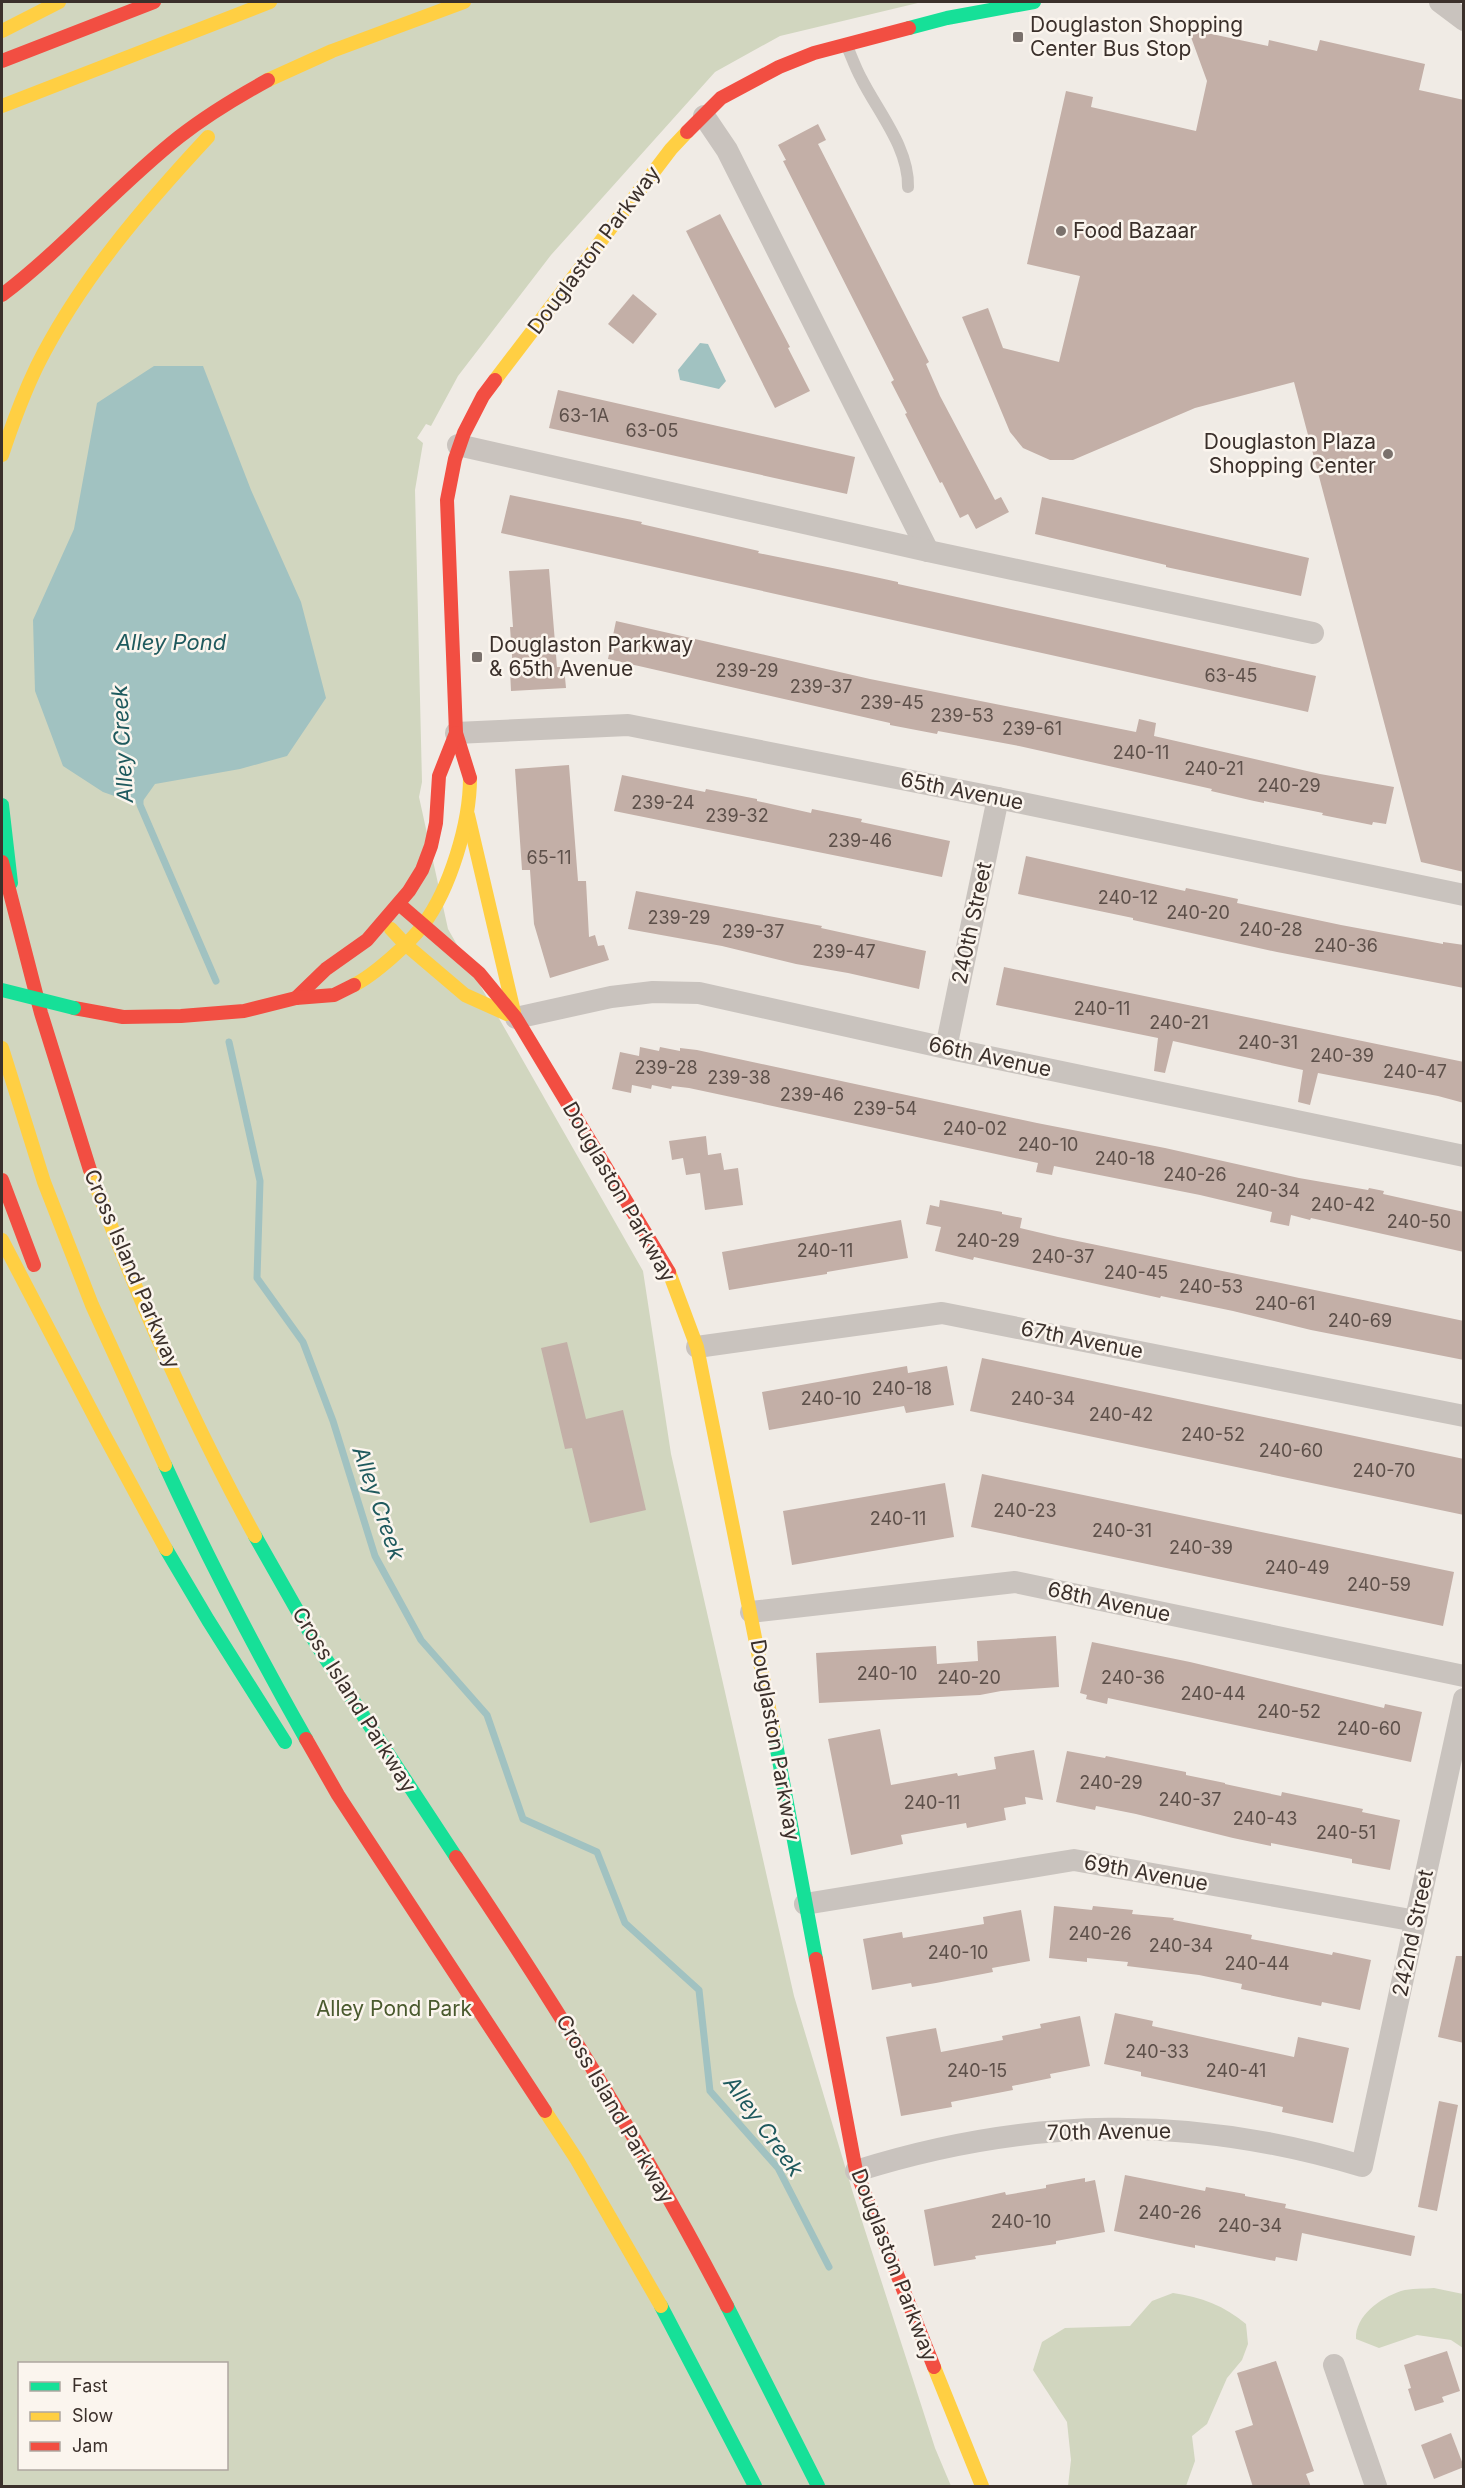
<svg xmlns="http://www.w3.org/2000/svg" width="1465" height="2488" font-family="Inter,sans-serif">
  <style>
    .green { fill: #d1d6bf; fill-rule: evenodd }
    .water { fill: #a1c2c1 }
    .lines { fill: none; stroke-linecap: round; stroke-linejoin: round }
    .stream { stroke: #a1c2c1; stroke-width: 7 }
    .building { fill: #c3afa7 }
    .lane { stroke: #c9c3be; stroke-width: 12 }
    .street { stroke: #c9c3be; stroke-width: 22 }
    .fast { stroke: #16e098; stroke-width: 14 }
    .slow { stroke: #ffcf43; stroke-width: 14 }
    .jam { stroke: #f24e42; stroke-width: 14 }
    .fast-bridge { stroke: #16e098; stroke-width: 14 }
    .poi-dot { fill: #7a716c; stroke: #fbf5ee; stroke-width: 2 }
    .labels { text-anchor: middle; stroke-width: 5; stroke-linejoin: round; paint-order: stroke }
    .number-label { font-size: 18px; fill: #5d504a }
    .poi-label { font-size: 21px; fill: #3b302b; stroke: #fbf5ee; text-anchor: start }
    .street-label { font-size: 21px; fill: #3b302b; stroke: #fbf5ee }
    .park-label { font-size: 21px; fill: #4a5a2e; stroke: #fbf5ee }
    .water-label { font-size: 22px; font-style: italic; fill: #1f5a5e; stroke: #fbf5ee }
  </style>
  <rect width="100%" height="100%" fill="#f0ebe5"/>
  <g class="green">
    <path d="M 2,2 L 922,2 L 780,36 L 715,72 L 551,255 L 458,376 L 431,426 L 426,424 L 417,438 L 423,443 L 415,490 L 422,782 L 419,797 L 448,929 L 643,1271 L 671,1454 L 794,1996 L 853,2193 L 935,2448 L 951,2486 L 2,2486 ZM 20,2364 L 226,2364 L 226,2468 L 20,2468 Z"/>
    <path d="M 1434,2288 L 1463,2294 L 1463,2348 L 1451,2340 L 1417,2335 L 1379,2348 L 1356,2339 C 1355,2316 1380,2298 1401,2291 C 1411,2288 1424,2289 1434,2288 Z"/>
    <path d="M 1173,2293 C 1201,2297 1225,2306 1246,2324 L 1248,2344 L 1242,2360 L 1227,2378 L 1207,2424 L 1192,2436 L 1195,2461 L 1186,2486 L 1068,2486 L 1071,2460 L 1067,2422 L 1033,2370 L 1042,2342 L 1065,2328 L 1130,2326 L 1152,2301 Z"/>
  </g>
  <g class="water">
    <path d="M 700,343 L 708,344 L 726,381 L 719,389 L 680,380 L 678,370 Z"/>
    <path d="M 154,366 L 203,366 L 251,490 L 301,602 L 326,698 L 287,756 L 240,769 L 155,784 L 140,805 L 103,792 L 63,766 L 35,691 L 33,620 L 74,529 L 97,403 Z"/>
  </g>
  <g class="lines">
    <g class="stream">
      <path d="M 140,798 L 140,805 L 216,981"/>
      <path d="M 229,1042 L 260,1181 L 257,1278 L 303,1342 L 333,1421 L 375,1556 L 421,1640 L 487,1715 L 523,1819 L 597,1852 L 625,1923 L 699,1990 L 710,2091 L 778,2168 L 829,2267"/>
    </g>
  </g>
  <g class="building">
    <path d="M 1188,29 L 1268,46 L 1269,40 L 1317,51 L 1320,40 L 1425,64 L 1419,90 L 1464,100 L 1464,872 L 1421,862 L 1294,382 L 1195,408 L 1073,460 L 1050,460 L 1023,448 L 1010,432 L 962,317 L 988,308 L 1003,348 L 1059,362 L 1080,276 L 1027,264 L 1066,91 L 1093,97 L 1091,107 L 1196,131 L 1207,81 Z"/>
    <path d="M 818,124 L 826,140 L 818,144 L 929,362 L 926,364 L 940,396 L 995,500 L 1001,497 L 1009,512 L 976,529 L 968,514 L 960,518 L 942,482 L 940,483 L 905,414 L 907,413 L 891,382 L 894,380 L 783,161 L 786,160 L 778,145 Z"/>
    <path d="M 720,214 L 790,347 L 788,348 L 810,391 L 775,408 L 686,231 Z"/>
    <path d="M 633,294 L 657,314 L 633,344 L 608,324 Z"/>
    <path d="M 558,390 L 855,457 L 847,494 L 549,428 Z"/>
    <path d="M 510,495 L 642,522 L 641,524 L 759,551 L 758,553 L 852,572 L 898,582 L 898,584 L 1316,676 L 1308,712 L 501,533 Z"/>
    <path d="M 1042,497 L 1309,558 L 1301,596 L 1166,567 L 1166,565 L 1035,534 Z"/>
    <path d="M 549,569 L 557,667 L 564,667 L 566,688 L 511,691 L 510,670 L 513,670 L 510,627 L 513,627 L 509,571 Z"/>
    <path d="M 616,621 L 870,679 L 1136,732 L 1139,719 L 1156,723 L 1154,736 L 1320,774 L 1394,787 L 1386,824 L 1373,822 L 1372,825 L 1322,815 L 1323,813 L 1264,801 L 1264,803 L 1254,801 L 1211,791 L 1212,789 L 1019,746 L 938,731 L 937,734 L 890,725 L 890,723 L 608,659 Z"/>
    <path d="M 569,765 L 578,881 L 586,881 L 589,937 L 595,935 L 598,946 L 604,945 L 609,960 L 550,978 L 534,924 L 530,870 L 522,870 L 515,769 Z"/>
    <path d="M 622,775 L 705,792 L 706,789 L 757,799 L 757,801 L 811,813 L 812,809 L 862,819 L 861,822 L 950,841 L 942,877 L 614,811 Z"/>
    <path d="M 1026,856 L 1185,891 L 1186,888 L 1238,899 L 1237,903 L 1341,925 L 1443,944 L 1443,942 L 1464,945 L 1464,988 L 1277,952 L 1133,920 L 1133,918 L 1018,894 Z"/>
    <path d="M 636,891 L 822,926 L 821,928 L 926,951 L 919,989 L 848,973 L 796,964 L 722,946 L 628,929 Z"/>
    <path d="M 1004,967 L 1464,1062 L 1464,1103 L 1438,1096 L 1318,1073 L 1310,1105 L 1298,1102 L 1303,1070 L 1173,1041 L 1165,1073 L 1154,1071 L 1158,1038 L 996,1005 Z"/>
    <path d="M 640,1047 L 659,1051 L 660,1047 L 680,1051 L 680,1048 L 697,1050 L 1037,1123 L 1165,1148 L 1299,1178 L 1368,1190 L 1369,1188 L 1384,1191 L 1383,1194 L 1464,1212 L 1464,1252 L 1311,1218 L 1310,1220 L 1291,1215 L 1289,1226 L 1270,1222 L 1272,1212 L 1200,1195 L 1054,1166 L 1052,1175 L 1036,1172 L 1038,1163 L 689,1088 L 672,1086 L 671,1089 L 652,1085 L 651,1089 L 632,1085 L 631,1093 L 612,1089 L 620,1052 L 639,1056 Z"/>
    <path d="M 706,1136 L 708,1155 L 721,1153 L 724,1170 L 738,1168 L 743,1205 L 705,1210 L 700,1173 L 686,1175 L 683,1158 L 672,1160 L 669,1141 Z"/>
    <path d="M 940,1200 L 1002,1212 L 1002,1214 L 1022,1218 L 1020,1228 L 1058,1237 L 1464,1321 L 1464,1360 L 1311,1330 L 1233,1311 L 1161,1296 L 1160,1298 L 974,1257 L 973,1260 L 935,1251 L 941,1227 L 926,1224 L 930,1205 L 939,1207 Z"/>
    <path d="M 901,1220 L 908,1258 L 827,1272 L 827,1274 L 729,1290 L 722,1252 Z"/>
    <path d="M 567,1342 L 586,1419 L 623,1410 L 646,1510 L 590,1523 L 572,1448 L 565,1449 L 541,1348 Z"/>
    <path d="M 982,1358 L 1464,1459 L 1464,1515 L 970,1411 Z"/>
    <path d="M 907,1366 L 908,1373 L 947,1366 L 954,1405 L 906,1413 L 904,1406 L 769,1430 L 762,1392 Z"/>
    <path d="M 982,1474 L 1454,1572 L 1443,1626 L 971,1527 Z"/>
    <path d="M 945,1483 L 954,1537 L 792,1565 L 783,1511 Z"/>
    <path d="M 1056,1636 L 1059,1687 L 1001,1691 L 980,1695 L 819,1703 L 816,1653 L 936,1646 L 937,1664 L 978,1661 L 977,1641 Z"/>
    <path d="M 1092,1642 L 1190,1662 L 1384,1708 L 1385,1704 L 1422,1712 L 1411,1762 L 1108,1698 L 1107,1704 L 1086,1699 L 1087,1695 L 1080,1693 Z"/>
    <path d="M 880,1729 L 891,1785 L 957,1773 L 958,1776 L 996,1769 L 994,1757 L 1034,1750 L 1043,1800 L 1025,1797 L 1026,1804 L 1004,1808 L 1006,1820 L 967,1828 L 966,1823 L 901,1835 L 903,1844 L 851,1855 L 828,1739 Z"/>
    <path d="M 1067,1751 L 1105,1758 L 1106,1756 L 1186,1772 L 1186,1775 L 1225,1783 L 1225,1784 L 1281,1796 L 1282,1792 L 1363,1809 L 1362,1812 L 1400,1820 L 1390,1870 L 1352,1863 L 1352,1859 L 1271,1843 L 1271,1846 L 1233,1838 L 1136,1814 L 1096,1806 L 1095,1810 L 1056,1802 Z"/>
    <path d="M 1054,1906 L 1092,1910 L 1093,1906 L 1133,1910 L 1132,1914 L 1174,1918 L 1173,1920 L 1252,1935 L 1251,1939 L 1272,1943 L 1332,1955 L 1333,1952 L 1371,1960 L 1360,2010 L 1322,2002 L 1321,2006 L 1241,1989 L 1242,1984 L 1199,1975 L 1127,1966 L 1128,1962 L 1087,1958 L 1087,1962 L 1049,1958 Z"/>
    <path d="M 1021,1910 L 1030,1961 L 992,1968 L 993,1972 L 936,1983 L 912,1987 L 911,1983 L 872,1990 L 863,1939 L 902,1932 L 903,1938 L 984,1924 L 983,1917 Z"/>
    <path d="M 1456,1956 L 1464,1956 L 1464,2043 L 1438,2037 Z"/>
    <path d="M 1115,2013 L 1153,2021 L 1152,2026 L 1294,2057 L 1298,2037 L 1349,2048 L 1333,2123 L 1282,2112 L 1283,2107 L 1141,2076 L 1141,2072 L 1104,2064 Z"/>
    <path d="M 1080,2016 L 1090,2066 L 1050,2074 L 1051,2078 L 1012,2086 L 1013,2090 L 951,2102 L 952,2107 L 901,2116 L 886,2037 L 936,2028 L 941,2052 L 1003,2040 L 1002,2036 L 1041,2028 L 1040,2024 Z"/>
    <path d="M 1439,2101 L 1458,2105 L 1437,2211 L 1418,2207 Z"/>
    <path d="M 1125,2175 L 1205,2191 L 1206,2187 L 1245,2194 L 1245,2196 L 1286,2204 L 1285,2208 L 1415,2236 L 1411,2256 L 1302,2233 L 1297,2261 L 1276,2257 L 1275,2261 L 1195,2245 L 1195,2248 L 1175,2244 L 1114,2231 Z"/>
    <path d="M 1085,2178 L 1085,2182 L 1095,2180 L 1105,2232 L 1056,2241 L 1056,2244 L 975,2256 L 976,2259 L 934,2266 L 924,2210 L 1005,2192 L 1006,2195 L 1046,2188 L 1046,2185 Z"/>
    <path d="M 1447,2351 L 1460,2391 L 1442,2397 L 1444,2402 L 1415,2411 L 1408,2389 L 1411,2388 L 1404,2365 Z"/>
    <path d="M 1276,2361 L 1314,2471 L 1306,2474 L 1311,2487 L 1253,2487 L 1235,2431 L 1253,2425 L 1237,2373 Z"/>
    <path d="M 1451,2433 L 1464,2467 L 1434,2479 L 1421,2445 Z"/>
  </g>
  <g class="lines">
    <path class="lane" d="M 846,44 C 851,55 855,67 861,78 C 878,112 909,148 908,187"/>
    <g class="street">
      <path d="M 1440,2 L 1464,20"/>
      <path d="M 704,116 L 727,150 L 928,551"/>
      <path d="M 458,445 L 928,551 L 1313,633"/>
      <path d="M 456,733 L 628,725 L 998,798 L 1464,895"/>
      <path d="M 516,1018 L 611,997 L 653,992 L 699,993 L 946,1048 L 1464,1156"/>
      <path d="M 946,1048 L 998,798"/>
      <path d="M 697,1347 L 942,1313 L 1464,1416"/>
      <path d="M 751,1612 L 1015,1582 L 1464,1676"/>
      <path d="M 805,1904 L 1074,1860 L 1416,1921"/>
      <path d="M 856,2171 C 1028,2117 1189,2114 1362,2166 L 1464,1699"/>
      <path d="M 1334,2365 L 1376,2486"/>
    </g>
    <g class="fast">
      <path d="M 909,28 L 947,18 L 1034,2"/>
      <path d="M 2,805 L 11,883"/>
      <path d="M 165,1465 C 208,1559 255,1649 306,1739"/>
      <path d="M 255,1536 L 318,1647 L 456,1857"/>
      <path d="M 166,1549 L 208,1620 L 285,1742"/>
      <path d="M 773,1728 L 816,1959"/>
      <path d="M 661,2306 L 755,2486"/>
      <path d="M 727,2306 L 818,2486"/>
    </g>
    <g class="slow">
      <path d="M 2,31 L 59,2"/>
      <path d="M 268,80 L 332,51 L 464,2"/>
      <path d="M 2,106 L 270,2"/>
      <path d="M 495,380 L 671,149 L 687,132"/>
      <path d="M 2,455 C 12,425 23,395 37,366 C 80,280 143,207 208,137"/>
      <path d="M 468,815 L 514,1012"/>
      <path d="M 391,929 L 405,944 L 465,995 L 507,1014"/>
      <path d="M 354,985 C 374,975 410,943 423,925 C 450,889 470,823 470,778"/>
      <path d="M 2,1048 L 44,1182 L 92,1305 L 165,1465"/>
      <path d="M 90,1170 C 136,1296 191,1419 255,1536"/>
      <path d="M 2,1240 L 102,1431 L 166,1549"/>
      <path d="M 669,1272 L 697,1347 L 773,1728"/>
      <path d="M 545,2111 L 577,2160 L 661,2306"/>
      <path d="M 934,2367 L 982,2486"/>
    </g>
    <g class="jam">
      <path d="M 2,61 L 154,2"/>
      <path d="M 687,132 L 721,98 L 779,67 L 814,53 L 909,28"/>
      <path d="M 2,295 C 65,247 117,186 179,137 C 207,115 237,97 268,80"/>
      <path d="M 470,778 L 456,733 L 447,500 L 455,459 L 464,433 L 483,396 L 495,380"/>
      <path d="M 2,862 L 41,1013 L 90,1170"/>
      <path d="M 399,904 L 479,973 L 516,1018 L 669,1272"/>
      <path d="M 296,998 L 326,969 L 367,940 L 409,891 L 422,870 L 431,846 L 436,823 L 439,776 L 456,733"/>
      <path d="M 74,1008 L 123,1017 L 181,1016 L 244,1011 L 296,998 L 334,995 L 354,985"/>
      <path d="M 2,1180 L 34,1265"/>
      <path d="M 306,1739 L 338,1795 L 545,2111"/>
      <path d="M 456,1857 C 554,2002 646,2150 727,2306"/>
      <path d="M 816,1959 L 856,2171 L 934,2367"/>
    </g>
    <path class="fast-bridge" d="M 2,990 L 74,1008"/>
  </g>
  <g class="poi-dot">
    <rect x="1012" y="31" width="12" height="12" rx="3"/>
    <circle cx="1061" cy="231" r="6"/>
    <circle cx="1388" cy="454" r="6"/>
    <rect x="471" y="651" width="12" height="12" rx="3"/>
  </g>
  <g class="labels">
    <g class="number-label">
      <text x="584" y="422">63-1A</text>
      <text x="652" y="437">63-05</text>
      <text x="747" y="677">239-29</text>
      <text x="1231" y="682">63-45</text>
      <text x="821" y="693">239-37</text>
      <text x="892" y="709">239-45</text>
      <text x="962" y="722">239-53</text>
      <text x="1032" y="735">239-61</text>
      <text x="1141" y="759">240-11</text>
      <text x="1214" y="775">240-21</text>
      <text x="1289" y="792">240-29</text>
      <text x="663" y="809">239-24</text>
      <text x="737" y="822">239-32</text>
      <text x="860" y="847">239-46</text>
      <text x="549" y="864">65-11</text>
      <text x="1128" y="904">240-12</text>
      <text x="1198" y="919">240-20</text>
      <text x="679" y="924">239-29</text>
      <text x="1271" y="936">240-28</text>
      <text x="753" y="938">239-37</text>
      <text x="1346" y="952">240-36</text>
      <text x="844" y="958">239-47</text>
      <text x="1102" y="1015">240-11</text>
      <text x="1179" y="1029">240-21</text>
      <text x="1268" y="1049">240-31</text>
      <text x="1342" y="1062">240-39</text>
      <text x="666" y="1074">239-28</text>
      <text x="1415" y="1078">240-47</text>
      <text x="739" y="1084">239-38</text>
      <text x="812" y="1101">239-46</text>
      <text x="885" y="1115">239-54</text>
      <text x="975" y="1135">240-02</text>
      <text x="1048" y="1151">240-10</text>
      <text x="1125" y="1165">240-18</text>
      <text x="1195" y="1181">240-26</text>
      <text x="1268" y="1197">240-34</text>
      <text x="1343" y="1211">240-42</text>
      <text x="1419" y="1228">240-50</text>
      <text x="988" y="1247">240-29</text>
      <text x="825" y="1257">240-11</text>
      <text x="1063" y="1263">240-37</text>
      <text x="1136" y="1279">240-45</text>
      <text x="1211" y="1293">240-53</text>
      <text x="1285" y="1310">240-61</text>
      <text x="1360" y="1327">240-69</text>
      <text x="902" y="1395">240-18</text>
      <text x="831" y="1405">240-10</text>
      <text x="1043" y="1405">240-34</text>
      <text x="1121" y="1421">240-42</text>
      <text x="1213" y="1441">240-52</text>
      <text x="1291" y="1457">240-60</text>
      <text x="1384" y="1477">240-70</text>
      <text x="1025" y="1517">240-23</text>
      <text x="898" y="1525">240-11</text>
      <text x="1122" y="1537">240-31</text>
      <text x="1201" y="1554">240-39</text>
      <text x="1297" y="1574">240-49</text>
      <text x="1379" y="1591">240-59</text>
      <text x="887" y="1680">240-10</text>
      <text x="969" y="1684">240-20</text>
      <text x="1133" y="1684">240-36</text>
      <text x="1213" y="1700">240-44</text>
      <text x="1289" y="1718">240-52</text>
      <text x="1369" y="1735">240-60</text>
      <text x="1111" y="1789">240-29</text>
      <text x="1190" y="1806">240-37</text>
      <text x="932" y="1809">240-11</text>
      <text x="1265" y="1825">240-43</text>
      <text x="1346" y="1839">240-51</text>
      <text x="1100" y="1940">240-26</text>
      <text x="1181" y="1952">240-34</text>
      <text x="958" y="1959">240-10</text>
      <text x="1257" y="1970">240-44</text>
      <text x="1157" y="2058">240-33</text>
      <text x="977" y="2077">240-15</text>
      <text x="1236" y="2077">240-41</text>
      <text x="1170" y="2219">240-26</text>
      <text x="1021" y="2228">240-10</text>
      <text x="1250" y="2232">240-34</text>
    </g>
    <g class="poi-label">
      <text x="1030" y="32">Douglaston Shopping<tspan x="1030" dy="24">Center Bus Stop</tspan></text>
      <text x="1073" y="238">Food Bazaar</text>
      <text x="1376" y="449" text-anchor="end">Douglaston Plaza<tspan x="1376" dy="24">Shopping Center</tspan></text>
      <text x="489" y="652">Douglaston Parkway<tspan x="489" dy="24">&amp; 65th Avenue</tspan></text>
    </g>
    <g class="street-label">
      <text transform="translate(594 250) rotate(-53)" y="7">Douglaston Parkway</text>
      <text transform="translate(962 791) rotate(11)" y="7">65th Avenue</text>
      <text transform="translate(972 923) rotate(-78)" y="7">240th Street</text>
      <text transform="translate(990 1057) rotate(12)" y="7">66th Avenue</text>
      <text transform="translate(619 1192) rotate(60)" y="7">Douglaston Parkway</text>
      <text transform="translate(132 1269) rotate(67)" y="7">Cross Island Parkway</text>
      <text transform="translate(1082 1340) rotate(11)" y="7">67th Avenue</text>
      <text transform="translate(1109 1602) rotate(12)" y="7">68th Avenue</text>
      <text transform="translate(354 1700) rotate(58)" y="7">Cross Island Parkway</text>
      <text transform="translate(775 1740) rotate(80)" y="7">Douglaston Parkway</text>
      <text transform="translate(1146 1873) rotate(10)" y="7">69th Avenue</text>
      <text transform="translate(1413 1933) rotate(-78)" y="7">242nd Street</text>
      <text transform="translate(615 2109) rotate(60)" y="7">Cross Island Parkway</text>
      <text transform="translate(1109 2132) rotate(-1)" y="7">70th Avenue</text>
      <text transform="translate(894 2265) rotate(69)" y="7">Douglaston Parkway</text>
    </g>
    <g class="park-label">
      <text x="394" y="2016">Alley Pond Park</text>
    </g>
    <g class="water-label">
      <text x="171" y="650">Alley Pond</text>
      <text transform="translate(122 744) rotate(-93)" y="8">Alley Creek</text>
      <text transform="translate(379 1503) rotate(71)" y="8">Alley Creek</text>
      <text transform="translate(764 2126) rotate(54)" y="8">Alley Creek</text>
    </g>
  </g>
  <rect width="1465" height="2488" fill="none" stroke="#3b302b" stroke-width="6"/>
  <rect x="18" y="2362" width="210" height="108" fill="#fbf5ee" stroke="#aea6a0" stroke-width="1.5"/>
  <rect x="30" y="2382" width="30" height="9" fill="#16e098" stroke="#aea6a0" stroke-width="1.5"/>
  <text x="72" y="2392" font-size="18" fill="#3b302b">Fast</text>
  <rect x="30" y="2412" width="30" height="9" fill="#ffcf43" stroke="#aea6a0" stroke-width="1.5"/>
  <text x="72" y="2422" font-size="18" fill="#3b302b">Slow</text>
  <rect x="30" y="2442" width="30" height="9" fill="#f24e42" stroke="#aea6a0" stroke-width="1.5"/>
  <text x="72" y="2452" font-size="18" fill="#3b302b">Jam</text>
</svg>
